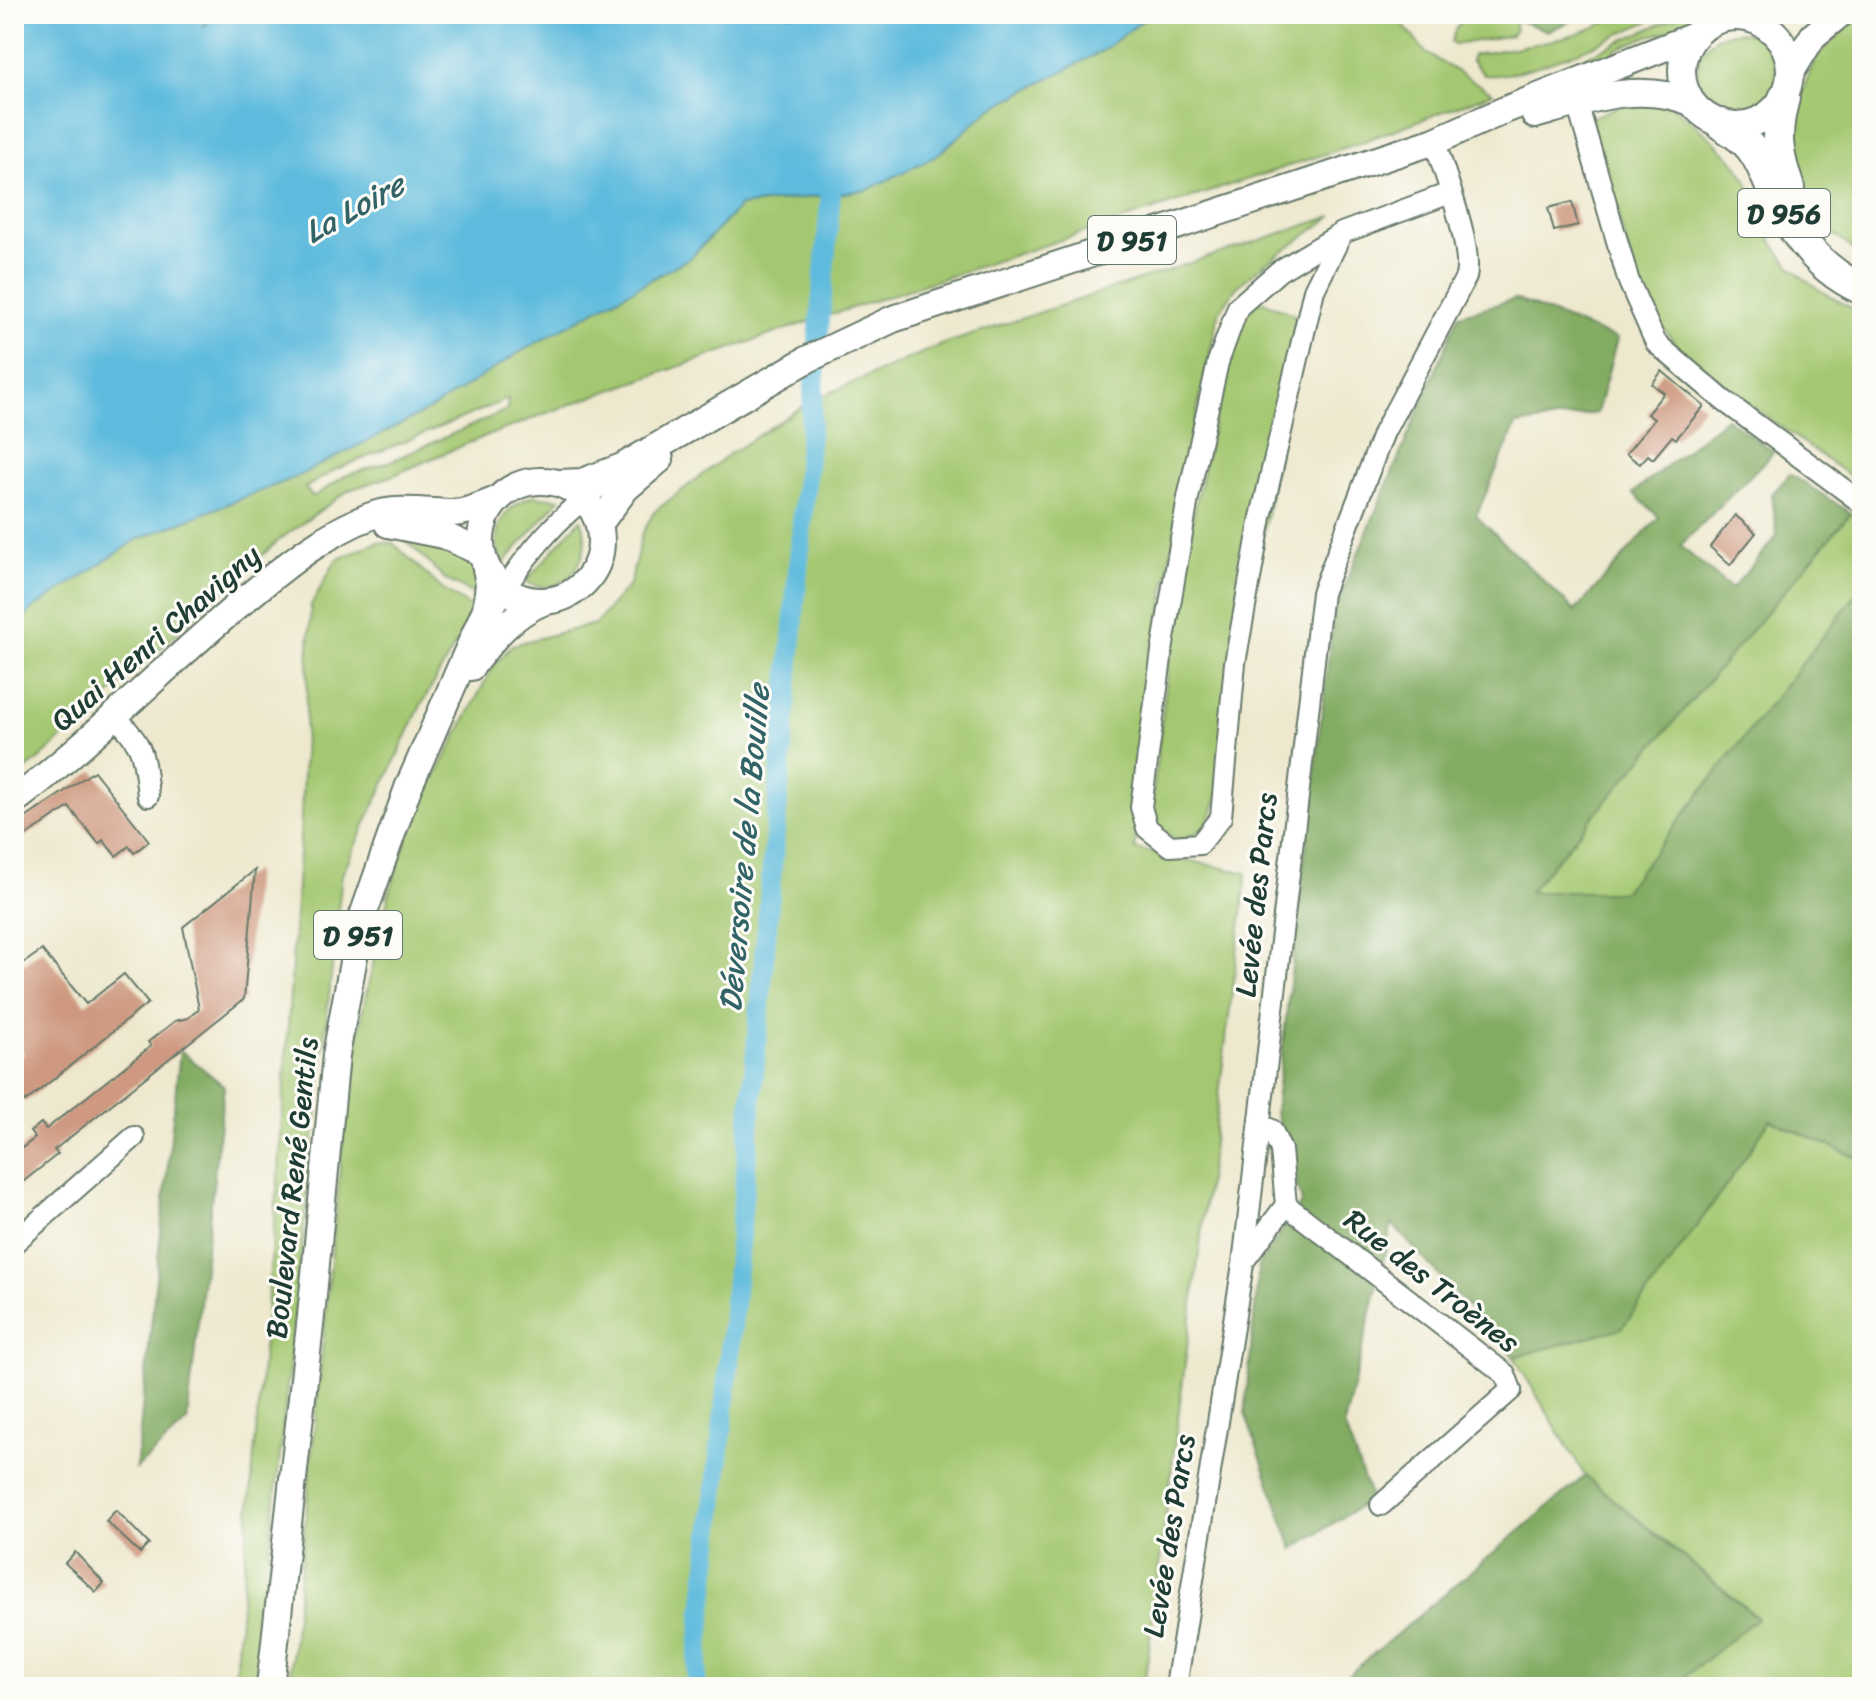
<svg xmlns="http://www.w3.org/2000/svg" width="1876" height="1701" font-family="Sriracha,sans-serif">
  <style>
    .green { fill: #a4c871; stroke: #628252; stroke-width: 2; fill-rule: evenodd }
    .forest { fill: #83ac63; stroke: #51744c; stroke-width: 2 }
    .water { fill: #5fbbdd; stroke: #3f7c88; stroke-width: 2 }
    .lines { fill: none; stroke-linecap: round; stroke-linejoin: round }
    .canal { stroke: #5fbbdd; stroke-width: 20 }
    .building { fill: #ce9980 }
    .minor-casing { stroke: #67796a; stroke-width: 24 }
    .major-casing { stroke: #67796a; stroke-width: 30 }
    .highway-casing { stroke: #67796a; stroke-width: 34 }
    .minor { stroke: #fff; stroke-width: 20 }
    .major { stroke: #fff; stroke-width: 26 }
    .highway { stroke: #fff; stroke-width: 30 }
    .labels { text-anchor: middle; stroke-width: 6; stroke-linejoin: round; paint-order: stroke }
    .shield { fill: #fdfcf7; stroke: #62766e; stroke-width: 2 }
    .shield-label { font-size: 28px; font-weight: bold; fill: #1f3d34 }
    .street-label { font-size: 30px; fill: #1f3d34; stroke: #fdfcf7 }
    .water-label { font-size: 32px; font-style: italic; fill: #326367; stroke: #fdfcf7 }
  </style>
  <rect width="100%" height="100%" fill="#fdfcf7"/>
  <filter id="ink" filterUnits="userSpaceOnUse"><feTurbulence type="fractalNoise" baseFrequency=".0125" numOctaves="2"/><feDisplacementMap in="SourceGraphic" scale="16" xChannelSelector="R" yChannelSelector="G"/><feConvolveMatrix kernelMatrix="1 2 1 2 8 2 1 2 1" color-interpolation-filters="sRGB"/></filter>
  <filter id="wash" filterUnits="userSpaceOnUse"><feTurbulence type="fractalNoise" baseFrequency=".006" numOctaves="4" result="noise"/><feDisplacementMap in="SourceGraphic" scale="32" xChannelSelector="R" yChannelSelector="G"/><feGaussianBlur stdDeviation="1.8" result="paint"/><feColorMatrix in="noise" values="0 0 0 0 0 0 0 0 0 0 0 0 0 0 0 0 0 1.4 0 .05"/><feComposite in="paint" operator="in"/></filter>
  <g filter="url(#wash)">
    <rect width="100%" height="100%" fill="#ede8ce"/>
    <g class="green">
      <path d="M 1151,14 L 1394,14 L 1426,53 L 1493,93 L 1356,144 L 790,328 L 568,405 L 466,444 L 389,477 L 349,490 L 279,540 L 37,761 L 14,778 L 14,630 L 31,610 L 138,539 L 295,477 L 429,410 L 520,352 L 691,257 L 740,206 L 867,190 L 936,156 L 990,109 L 1102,51 ZM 508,399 L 507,410 L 389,462 L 345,476 L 313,497 L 305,488 L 335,470 Z"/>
      <path d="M 1468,14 L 1499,14 L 1514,19 L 1516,30 L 1511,35 L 1454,45 L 1451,42 L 1456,28 Z"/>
      <path d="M 1622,14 L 1665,14 C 1623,32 1525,80 1484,75 L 1471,60 L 1473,55 C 1523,46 1578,40 1622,14 Z"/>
      <path d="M 1683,14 L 1696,14 L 1683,28 L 1648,36 L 1615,50 L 1608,62 L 1573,77 L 1568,64 Z"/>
      <path d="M 1862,16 L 1862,256 L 1827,229 L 1804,187 L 1788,133 L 1793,114 L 1816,57 L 1849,25 Z"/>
      <circle cx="1737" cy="72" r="40"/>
      <path d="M 1668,103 C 1690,120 1724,147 1740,169 C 1750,182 1754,205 1761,220 C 1784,272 1814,289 1862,313 L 1862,485 L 1713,378 L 1679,348 L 1649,310 L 1633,267 L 1590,118 L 1624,104 Z"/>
      <path d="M 1333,216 L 1263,265 L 1237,287 L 1219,312 L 1184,470 L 1147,706 L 1135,849 L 1247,873 L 1144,1687 L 289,1687 L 346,1108 L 365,999 L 389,894 L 413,820 L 492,668 L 512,645 L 595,624 L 630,584 L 642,534 L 654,512 L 728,455 L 811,401 L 938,346 Z"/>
      <path d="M 1265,302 L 1293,314 L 1299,325 L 1219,794 C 1208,824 1208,834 1174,840 L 1150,817 L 1179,580 L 1234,331 L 1252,303 Z"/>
      <path d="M 533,496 L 560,499 L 503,564 C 488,532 501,509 533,496 Z"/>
      <path d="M 1851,513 L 1862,522 L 1862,587 L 1623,892 L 1528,893 Z"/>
      <path d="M 581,519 C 593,547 577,586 543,587 C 538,587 530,584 525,582 Z"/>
      <path d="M 400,534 L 469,556 L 480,578 L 480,597 L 446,580 Z"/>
      <path d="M 378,542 L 393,543 L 442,589 L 475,610 L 420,707 L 342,874 L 255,1687 L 234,1687 L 279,1168 L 300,839 L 311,605 L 336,560 Z"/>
      <path d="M 1770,1120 L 1862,1160 L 1862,1687 L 1673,1687 L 1757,1617 L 1585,1476 L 1514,1357 L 1622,1328 L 1728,1183 Z"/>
    </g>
    <g class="forest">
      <path d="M 1499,14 L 1587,14 L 1548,31 Z"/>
      <path d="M 1515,299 L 1617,339 L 1597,413 L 1516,425 L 1476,516 L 1575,611 L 1659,517 L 1633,493 L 1726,418 L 1774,452 L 1680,546 L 1732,589 L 1777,536 L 1772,494 L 1790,474 L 1851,513 L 1529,892 L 1623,892 L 1862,587 L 1862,1160 L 1770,1120 L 1728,1183 L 1622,1328 L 1514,1357 L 1392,1224 L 1344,1425 L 1371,1499 L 1293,1549 L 1245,1413 L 1259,1265 L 1302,1202 L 1275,1111 L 1334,610 L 1459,315 Z"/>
      <path d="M 180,1050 L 224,1086 L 187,1422 L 136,1469 Z"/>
      <path d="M 1585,1476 L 1757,1618 L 1673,1687 L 1334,1687 Z"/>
    </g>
    <path class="water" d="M 14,14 L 211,14 L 202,28 L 220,14 L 1151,14 L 1102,51 L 990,109 L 936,156 L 867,190 L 740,206 L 691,257 L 520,352 L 429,410 L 296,477 L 138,539 L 31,610 L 14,630 Z"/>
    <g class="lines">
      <path class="canal" d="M 695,1687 L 728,1372 L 833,169"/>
    </g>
    <g id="blocks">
      <g class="building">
        <path d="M 1572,202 L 1578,225 L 1554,231 L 1548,208 Z"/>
        <path d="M 1662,371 L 1704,406 L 1676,439 L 1672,436 L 1653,459 L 1648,455 L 1640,464 L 1626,454 L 1654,419 L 1647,414 L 1664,393 L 1652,384 Z"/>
        <path d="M 1735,515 L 1756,533 L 1730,565 L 1710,547 Z"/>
        <path d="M 94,771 L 149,841 L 134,853 L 129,846 L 116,856 L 103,840 L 99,844 L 69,807 L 14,844 L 14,826 Z"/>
        <path d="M 255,870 L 244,999 L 54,1150 L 58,1154 L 14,1189 L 14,1154 L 35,1138 L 30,1132 L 41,1123 L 46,1129 L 151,1046 L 148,1042 L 175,1021 L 188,1018 L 199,1009 L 183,927 Z"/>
        <path d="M 42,950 L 86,1004 L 124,974 L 148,1003 L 25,1102 L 14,1089 L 14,1062 L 24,1054 L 14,1041 L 14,970 Z"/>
        <path d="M 116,1510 L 149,1544 L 140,1553 L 106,1521 Z"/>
        <path d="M 75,1552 L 104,1583 L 96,1592 L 65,1563 Z"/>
      </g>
    </g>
  </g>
  <g filter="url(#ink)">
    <use href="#blocks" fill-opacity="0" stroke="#67796a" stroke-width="2"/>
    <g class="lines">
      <defs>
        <g id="minor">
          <path d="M 1577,103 L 1629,282 L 1656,343 L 1723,400 L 1862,503"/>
          <path d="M 1342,233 L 1314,290 L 1261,517 L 1235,663 L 1221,817 L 1200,844 L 1170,846 L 1147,828 L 1141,807 L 1162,651 L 1188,498 L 1218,362 L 1238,307 L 1279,271 L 1342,233 L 1450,193"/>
          <path d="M 489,617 C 516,564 561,510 613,478"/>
          <path d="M 114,715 C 145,747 143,753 148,796"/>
          <path d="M 1260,1125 L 1272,1130 L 1281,1150 L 1286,1205 L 1505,1374 L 1511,1390 L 1381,1505"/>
          <path d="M 14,1243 L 134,1137"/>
          <path d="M 1246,1258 L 1286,1205"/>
          <path d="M 1176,1687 L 1243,1264 L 1322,593 L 1384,432 L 1466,277 C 1473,244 1444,175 1435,141"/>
        </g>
        <g id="major">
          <circle cx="1736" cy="71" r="54"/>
          <path d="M 1791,72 L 1813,36 L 1840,14"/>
          <path d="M 1535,115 C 1587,100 1638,81 1691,102"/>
          <circle cx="541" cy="541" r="60"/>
          <path d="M 559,483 L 582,482 L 622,467 L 808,359 L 893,319 L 1435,141 L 1505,110 L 1694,36"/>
          <path d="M 388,524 L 443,535 L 482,553"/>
          <path d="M 599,524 L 626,488 L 660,459"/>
          <path d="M 471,667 C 491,640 513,613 545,601"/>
          <path d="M 14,801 C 98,737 171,659 254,592 C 289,563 328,532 371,516 C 396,507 424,512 450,513 C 466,513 481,506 496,500"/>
          <path d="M 270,1687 L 311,1316 L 336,1055 L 360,924 L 408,788 L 486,609 L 489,584 L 485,563"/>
        </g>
        <g id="highway">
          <path d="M 1784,98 C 1774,135 1777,153 1789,188"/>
          <path d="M 1721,124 C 1731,131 1742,137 1750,147 C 1762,161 1767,180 1775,196 C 1794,236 1821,271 1862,289"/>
        </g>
      </defs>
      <use href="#minor" class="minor-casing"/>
      <use href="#major" class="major-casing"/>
      <use href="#highway" class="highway-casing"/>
      <use href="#minor" class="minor"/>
      <use href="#major" class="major"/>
      <use href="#highway" class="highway"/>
    </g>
  </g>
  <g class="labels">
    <g class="shield">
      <rect x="1738" y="189" width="92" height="48" rx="6"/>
      <rect x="1088" y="216" width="88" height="48" rx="6"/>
      <rect x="314" y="911" width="88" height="48" rx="6"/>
    </g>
    <g class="shield-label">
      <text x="1784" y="223">D 956</text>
      <text x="1132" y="250">D 951</text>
      <text x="358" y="945">D 951</text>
    </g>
    <g class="street-label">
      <text transform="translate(156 638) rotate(-41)" y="10">Quai Henri Chavigny</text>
      <text transform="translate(1256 895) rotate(-84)" y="10">Levée des Parcs</text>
      <text transform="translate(292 1188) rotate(-84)" y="10">Boulevard René Gentils</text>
      <text transform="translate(1432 1281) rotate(38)" y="10">Rue des Troènes</text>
      <text transform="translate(1169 1536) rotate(-81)" y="10">Levée des Parcs</text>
    </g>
    <g class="water-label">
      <text transform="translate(354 208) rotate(-29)" y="11">La Loire</text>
      <text transform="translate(744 848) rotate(-85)" y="11">Déversoire de la Bouille</text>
    </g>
  </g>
  <rect width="1876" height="1701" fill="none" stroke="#fdfcf7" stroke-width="48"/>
</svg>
